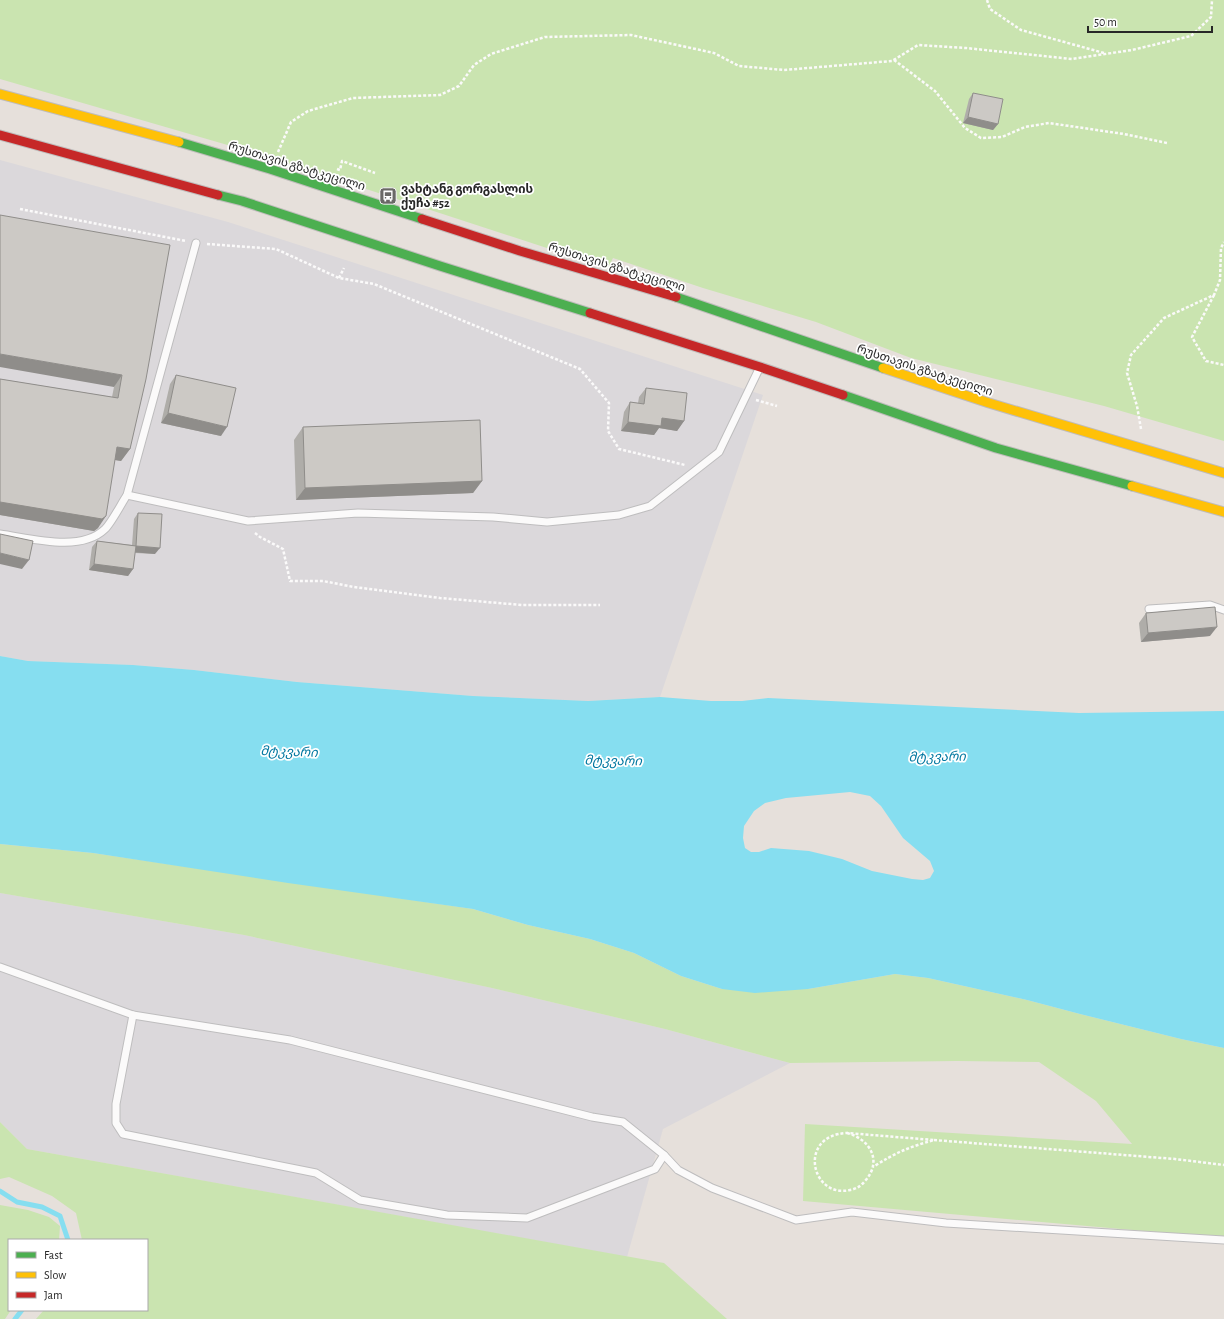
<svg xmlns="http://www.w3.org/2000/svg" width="1224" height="1319" font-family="'Alegreya Sans','Noto Sans Georgian',sans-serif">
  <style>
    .industrial { fill: #dbd8db }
    .green { fill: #cae4b0 }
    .water { fill: #86def0; fill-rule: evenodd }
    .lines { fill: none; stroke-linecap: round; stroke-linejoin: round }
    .stream { stroke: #86def0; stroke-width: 5 }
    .lane-casing { stroke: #bebdbe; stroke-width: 9 }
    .fast-casing { stroke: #bfbcbb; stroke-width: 11 }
    .slow-casing { stroke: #bfbcbb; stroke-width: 11 }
    .jam-casing { stroke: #bfbcbb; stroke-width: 11 }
    .path { stroke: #fbfafa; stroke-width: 2.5; stroke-dasharray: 3 2; stroke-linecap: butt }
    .lane { stroke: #fbfafa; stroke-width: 7 }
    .fast { stroke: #4caf50; stroke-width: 9 }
    .slow { stroke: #ffc107; stroke-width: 9 }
    .jam { stroke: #c62828; stroke-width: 9 }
    .wall { fill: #afada9 }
    .shaded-wall { fill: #8f8d8a }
    .building { fill: #ccc9c5; stroke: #8f8d8a }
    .labels { text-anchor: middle; stroke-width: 3.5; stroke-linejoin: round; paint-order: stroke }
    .street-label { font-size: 12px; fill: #272727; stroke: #fff }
    .poi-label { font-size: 12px; font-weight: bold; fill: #272727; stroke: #fff; text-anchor: start }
    .water-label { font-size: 13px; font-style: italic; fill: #0177a0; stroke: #fff }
  </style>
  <rect width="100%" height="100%" fill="#e6e0db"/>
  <g class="industrial">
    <path d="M 0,160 L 228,222 L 763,395 L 660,697 L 588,701 L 473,696 L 297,682 L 194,670 L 133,665 L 28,661 L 0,656 Z"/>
    <path d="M 0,893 L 244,935 L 492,988 L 665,1029 L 790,1063 L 663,1129 L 627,1257 L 27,1149 L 0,1122 Z"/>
  </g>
  <g class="green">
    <path d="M 0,0 L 1224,0 L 1224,441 L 1104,406 L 911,358 L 816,322 L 703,288 L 613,258 L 608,268 L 259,154 L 0,79 Z"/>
    <path d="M 0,844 L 93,853 L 473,909 L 528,925 L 590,939 L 634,953 L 681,976 L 722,989 L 808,989 L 895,974 L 928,978 L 1027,1000 L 1080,1014 L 1181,1039 L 1224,1048 L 1224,1238 L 803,1201 L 805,1124 L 1132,1144 L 1096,1101 L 1039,1062 L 957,1061 L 790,1063 L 665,1029 L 492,988 L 244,935 L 0,893 Z"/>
    <path d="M 0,1122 L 27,1149 L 664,1263 L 727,1319 L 36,1319 L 44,1310 L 147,1310 L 147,1240 L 82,1240 L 76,1213 L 52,1196 L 9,1177 L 0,1179 Z"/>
    <path d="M 0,1205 L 28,1210 L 49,1217 L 60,1226 L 59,1240 L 9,1240 L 9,1310 L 11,1310 L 5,1319 L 0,1319 Z"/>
  </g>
  <path class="water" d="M 0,656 L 28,661 L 133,665 L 194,670 L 297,682 L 473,696 L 588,701 L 660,697 L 711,701 L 742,701 L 768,698 L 1079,713 L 1224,711 L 1224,1048 L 1181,1039 L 1080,1014 L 1027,1000 L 928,978 L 895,974 L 808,989 L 755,993 L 722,989 L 681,976 L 634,953 L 590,939 L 528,925 L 473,909 L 288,883 L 93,853 L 0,844 ZM 850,792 L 870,796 L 881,806 L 903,838 L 930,861 L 934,871 L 930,878 L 923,880 L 912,879 L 872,871 L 842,859 L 809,851 L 771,848 L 759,852 L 751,852 L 745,848 L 743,838 L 744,826 L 754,811 L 765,803 L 786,798 Z"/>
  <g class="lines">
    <g class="stream">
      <path d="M 0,1191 L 17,1202 L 42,1207 L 60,1216 L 68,1240"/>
      <path d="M 15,1319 L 22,1310"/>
    </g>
    <defs>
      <g id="lane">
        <path d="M 127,495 L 248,521 L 358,513 L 493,517 L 547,522 L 619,515 L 650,506 L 719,452 L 759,369"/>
        <path d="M 0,534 C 30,538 80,553 105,529 C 112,522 121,504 127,495 L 196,243"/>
        <path d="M 1149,609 L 1210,605 L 1224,610"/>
        <path d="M 0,967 L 133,1015 L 290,1040 L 592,1117 L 623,1122 L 664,1155 L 678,1170 L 712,1188 L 796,1220 L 852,1212 L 946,1223 L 1224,1240"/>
        <path d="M 133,1015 L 116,1104 L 116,1123 L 123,1134 L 316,1173 L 360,1200 L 447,1215 L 527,1218 L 655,1169 L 664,1155"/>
      </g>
      <g id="fast">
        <path d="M 179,142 L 270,169 L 422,219"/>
        <path d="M 218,195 L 242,201 L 440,266 L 590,313"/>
        <path d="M 676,297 L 883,368"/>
        <path d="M 843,395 L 996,448 L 1132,486"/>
      </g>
      <g id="slow">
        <path d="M 0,94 L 179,142"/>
        <path d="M 883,368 L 989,403 L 1224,473"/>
        <path d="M 1132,486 L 1224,512"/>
      </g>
      <g id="jam">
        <path d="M 0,135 L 218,195"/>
        <path d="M 422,219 L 520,251 L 676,297"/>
        <path d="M 590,313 L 760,367 L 843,395"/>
      </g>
    </defs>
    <use href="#lane" class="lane-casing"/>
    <use href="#fast" class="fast-casing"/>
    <use href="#slow" class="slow-casing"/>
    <use href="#jam" class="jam-casing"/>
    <g class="path">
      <path d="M 987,0 L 990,9 L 1021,30 L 1104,53"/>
      <path d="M 894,60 L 935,91 L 965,128 L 981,138 L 1002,137 L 1025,127 L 1049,123 L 1124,134 L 1167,143"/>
      <path d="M 278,152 L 291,122 L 308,111 L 353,98 L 440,95 L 459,86 L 474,65 L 491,54 L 545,37 L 631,35 L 714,53 L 739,66 L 784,70 L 892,61 L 918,45 L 966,48 L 1072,59 L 1132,50 L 1191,36 L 1211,17 L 1212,0"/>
      <path d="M 337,169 L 340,170 L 342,161 L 375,173"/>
      <path d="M 20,209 L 186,241"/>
      <path d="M 207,244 L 276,249 L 339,278 L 374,284 L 580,369 L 609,403 L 608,431 L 619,449 L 685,465"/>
      <path d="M 339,278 L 344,268"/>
      <path d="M 1214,295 L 1192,337 L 1206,361 L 1224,365"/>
      <path d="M 756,400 L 777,406"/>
      <path d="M 1141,429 L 1137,406 L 1127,373 L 1131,355 L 1164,318 L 1214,295 L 1220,280 L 1221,248 L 1224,242"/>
      <path d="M 255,533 L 260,537 L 283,549 L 290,581 L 323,581 L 354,587 L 440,598 L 522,605 L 600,605"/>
      <path d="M 847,1133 C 870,1139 883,1161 865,1181 C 861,1186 856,1189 850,1190 C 811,1199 797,1135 847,1133 L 934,1140 C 909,1147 895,1153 873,1167"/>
      <path d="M 934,1140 L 1175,1159 L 1224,1165"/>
    </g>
    <use href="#lane" class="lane"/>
    <use href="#fast" class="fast"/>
    <use href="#slow" class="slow"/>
    <use href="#jam" class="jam"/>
  </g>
  <g class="wall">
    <path d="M 973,93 L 998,124 L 993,130 L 963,123 L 969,99 Z"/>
    <path d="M 170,245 L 130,449 L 121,461 L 115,460 L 98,528 L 94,531 L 0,515 L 0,379 L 112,397 L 114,387 Z"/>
    <path d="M 176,375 L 221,436 L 161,423 L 170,384 Z"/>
    <path d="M 646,388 L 684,421 L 677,431 L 659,428 L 654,435 L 621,431 L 624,412 L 630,402 L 638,403 L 639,397 Z"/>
    <path d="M 303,427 L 482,481 L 473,493 L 296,500 L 294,440 Z"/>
    <path d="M 138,513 L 155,554 L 135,553 L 133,569 L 128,576 L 89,570 L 92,547 L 97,541 L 132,545 L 134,519 Z"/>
    <path d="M 1146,613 L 1210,636 L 1141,642 L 1139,623 Z"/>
  </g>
  <g class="shaded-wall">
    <path d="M 968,117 L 998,124 L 993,130 L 963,123 Z"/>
    <path d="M 0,354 L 122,375 L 114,387 L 0,367 Z"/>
    <path d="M 168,413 L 227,427 L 221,436 L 161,423 Z"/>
    <path d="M 662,418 L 684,421 L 677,431 L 659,428 L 654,435 L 621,431 L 628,422 Z"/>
    <path d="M 117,447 L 130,449 L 121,461 L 109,459 Z"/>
    <path d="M 482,481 L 473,493 L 296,500 L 305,488 Z"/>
    <path d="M 0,502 L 106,516 L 98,528 L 94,531 L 0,515 Z"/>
    <path d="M 136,546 L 160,548 L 155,554 L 131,552 Z"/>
    <path d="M 0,553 L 29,560 L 22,569 L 0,564 Z"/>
    <path d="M 94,564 L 133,569 L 128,576 L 89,570 Z"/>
    <path d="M 1217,627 L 1210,636 L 1141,642 L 1148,633 Z"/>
  </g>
  <g class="building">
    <path d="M 973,93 L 1003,99 L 998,124 L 968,117 Z"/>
    <path d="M 0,215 L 170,245 L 146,379 L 130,449 L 117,447 L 106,516 L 102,519 L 0,502 L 0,379 L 118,398 L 122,375 L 0,354 Z"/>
    <path d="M 176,375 L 236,388 L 227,427 L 168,413 Z"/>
    <path d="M 646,388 L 687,393 L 684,421 L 662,418 L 661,426 L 628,422 L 630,402 L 644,404 Z"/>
    <path d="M 480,420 L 482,481 L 305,488 L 303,427 Z"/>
    <path d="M 138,513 L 162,514 L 160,548 L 136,546 Z"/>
    <path d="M 0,534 L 33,541 L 29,560 L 0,553 Z"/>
    <path d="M 97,541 L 136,546 L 133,569 L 94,564 Z"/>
    <path d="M 1215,607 L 1217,627 L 1148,633 L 1146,613 Z"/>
  </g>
  <defs>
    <symbol id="bus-square" viewBox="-11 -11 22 22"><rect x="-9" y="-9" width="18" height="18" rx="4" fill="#6a6866" stroke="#fff"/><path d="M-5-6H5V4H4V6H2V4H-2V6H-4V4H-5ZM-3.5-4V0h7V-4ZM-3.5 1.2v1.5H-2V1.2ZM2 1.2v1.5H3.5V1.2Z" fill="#fff"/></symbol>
  </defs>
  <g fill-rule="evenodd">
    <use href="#bus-square" x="378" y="186" width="20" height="20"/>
  </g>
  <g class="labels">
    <g class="street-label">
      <text transform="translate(297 166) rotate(17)" y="4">რუსთავის გზატკეცილი</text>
      <text transform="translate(617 267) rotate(17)" y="4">რუსთავის გზატკეცილი</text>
      <text transform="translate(925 370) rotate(18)" y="4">რუსთავის გზატკეცილი</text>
    </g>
    <g class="poi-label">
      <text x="401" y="193">ვახტანგ გორგასლის<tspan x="401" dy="14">ქუჩა #52</tspan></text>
    </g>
    <g class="water-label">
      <text transform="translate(289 751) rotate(2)" y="5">მტკვარი</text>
      <text transform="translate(937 756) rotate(-1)" y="5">მტკვარი</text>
      <text transform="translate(613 760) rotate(1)" y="5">მტკვარი</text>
    </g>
  </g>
  <rect x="8" y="1239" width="140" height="72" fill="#ffffff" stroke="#a9a9a9"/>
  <rect x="16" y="1252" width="20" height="6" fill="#4caf50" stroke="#a9a9a9"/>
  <text x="44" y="1259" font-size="12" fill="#272727">Fast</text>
  <rect x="16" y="1272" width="20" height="6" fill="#ffc107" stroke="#a9a9a9"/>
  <text x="44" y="1279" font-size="12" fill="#272727">Slow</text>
  <rect x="16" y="1292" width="20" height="6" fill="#c62828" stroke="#a9a9a9"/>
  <text x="44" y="1299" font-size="12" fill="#272727">Jam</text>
  <path d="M1088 26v6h124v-6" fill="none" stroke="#272727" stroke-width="2"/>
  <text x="1094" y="26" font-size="12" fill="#272727" stroke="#ffffff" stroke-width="3" paint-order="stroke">50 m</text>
</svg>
